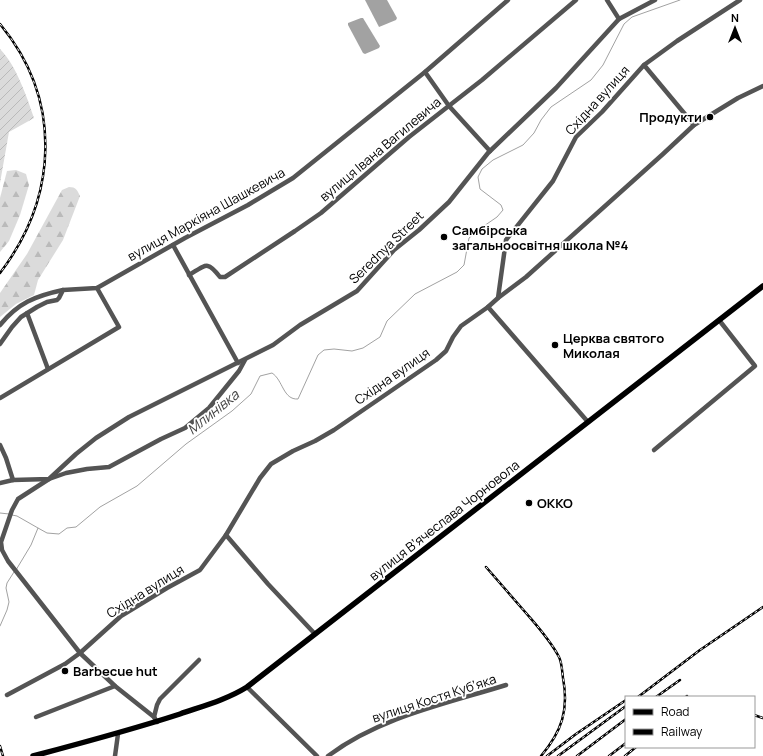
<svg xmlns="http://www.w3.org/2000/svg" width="763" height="756" font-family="Manrope,sans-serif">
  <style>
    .forest { fill: url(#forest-firs) }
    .garden { fill: url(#garden-furrows) }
    .water { fill: #a2a2a2 }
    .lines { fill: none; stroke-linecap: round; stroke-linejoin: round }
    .stream { stroke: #a2a2a2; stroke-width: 1 }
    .minor { stroke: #545454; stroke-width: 4.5 }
    .major { stroke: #000; stroke-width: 5.5 }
    .rail-casing { stroke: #000; stroke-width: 2.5 }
    .rail { stroke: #fff; stroke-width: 1; stroke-dasharray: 3; stroke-linecap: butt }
    .poi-dot { fill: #000; stroke: #fff; stroke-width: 1.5 }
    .labels { text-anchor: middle; stroke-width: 3.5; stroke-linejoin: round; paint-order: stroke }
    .street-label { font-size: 13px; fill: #000; stroke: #fff }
    .poi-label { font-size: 13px; font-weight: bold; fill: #000; stroke: #fff; text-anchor: start }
    .water-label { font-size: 14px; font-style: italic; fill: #434343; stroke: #fff }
  </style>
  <defs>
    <pattern id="forest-firs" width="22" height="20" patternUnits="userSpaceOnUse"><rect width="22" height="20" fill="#dbdbdb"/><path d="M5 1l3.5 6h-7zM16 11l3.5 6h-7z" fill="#bababa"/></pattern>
    <pattern id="garden-furrows" width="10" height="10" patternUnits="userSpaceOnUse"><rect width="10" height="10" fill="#dbdbdb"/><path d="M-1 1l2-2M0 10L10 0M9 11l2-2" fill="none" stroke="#bababa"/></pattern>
  </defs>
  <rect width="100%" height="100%" fill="#fff"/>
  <g class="forest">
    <path d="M 16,170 L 26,174 L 29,185 L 20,215 L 9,241 L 0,252 L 0,198 L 7,171 Z"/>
    <path d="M 69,187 C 76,187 77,190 80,196 L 63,240 L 38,280 L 34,295 L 16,304 L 0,317 L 0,293 L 27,254 L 62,190 Z"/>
  </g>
  <path class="garden" d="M 0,49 C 16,65 27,97 34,118 L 9,132 L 0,183 Z"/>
  <g class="water">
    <path d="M 365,0 L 387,0 L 397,18 L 396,20 L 379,27 Z"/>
    <path d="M 361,18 L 363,18 L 380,46 L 379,48 L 365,54 L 363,53 L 348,25 L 348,23 Z"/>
  </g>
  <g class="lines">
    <g class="stream">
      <path d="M 0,513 L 9,514"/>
      <path d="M 12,515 L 17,516 L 38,528"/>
      <path d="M 16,570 L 31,545 L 38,528 L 47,533 L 59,534 L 67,528 L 76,527 L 100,507 L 137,486 L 186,444 L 232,411 L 251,394 L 260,376 L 272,373 C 283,380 283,400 298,399 L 318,355 L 324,350 L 334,349 L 352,351 L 363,348 L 380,337 L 387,321 L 415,294 L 457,272 L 464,265 L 469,238 L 481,228 L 497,217 L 503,210 L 501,205 L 480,189 L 478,177 L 482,169 L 493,160 L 523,145 L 534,133 L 541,120 L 551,107 L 591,80 L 603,65 L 624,24 L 632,17 L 680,0"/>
      <path d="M 0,626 L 7,610 L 9,602 L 6,588 L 7,583 L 14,572"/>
    </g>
    <g class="minor">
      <path d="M 607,0 L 619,19"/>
      <path d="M 644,65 L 694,125"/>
      <path d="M 425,72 L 449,106 L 490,151"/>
      <path d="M 173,245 L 238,363"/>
      <path d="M 189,275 C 206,265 207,260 220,277 L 225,277 L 295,231 L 321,213 L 409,137 L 482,80 L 576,0"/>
      <path d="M 498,298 L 506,240 L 553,181 L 576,137 L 602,112 L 644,65 L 677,41 L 740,0"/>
      <path d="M 488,307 L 588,422"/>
      <path d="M 27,313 L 48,369"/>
      <path d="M 0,325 C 18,303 35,296 63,290"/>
      <path d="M 0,344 L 12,327 L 21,317 L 37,307 L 47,302 L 57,300 L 59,298 L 63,290 L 97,288 L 185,238 L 248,205 L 293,178 L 425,72 L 508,0"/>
      <path d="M 0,398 L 119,327 L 97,288"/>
      <path d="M 0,445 L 6,458 L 13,480"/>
      <path d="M 654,450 L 755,366 L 719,320"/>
      <path d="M 0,483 L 13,480 L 49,479 L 76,454 L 96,438 L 129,417 L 273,345 L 300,325 L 357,291 L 394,250 L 419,230 L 449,202 L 488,153 L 556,88 L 619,19 L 655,0"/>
      <path d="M 226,535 L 268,584 L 315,634"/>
      <path d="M 247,687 L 317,756"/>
      <path d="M 7,695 L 65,664 L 80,653 L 121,616 L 167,588 L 200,570 L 226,535 L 260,478 L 271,464 L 293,451 L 315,441 L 334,430 L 436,360 L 446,351 L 453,337 L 461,326 L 488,307 L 498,298 L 526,277 L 663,154 L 694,125 L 738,98 L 763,86"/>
      <path d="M 36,717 L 115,686"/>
      <path d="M 154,717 L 157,705 L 160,699 L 199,660"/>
      <path d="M 157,722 L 154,717 L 115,686 L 80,653 L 8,561 L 2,550 L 1,542 L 12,510 L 18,499 L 49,479 L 66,473 L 87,469 L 109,467 L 161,439 L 185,428 L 209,408 L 239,371 L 245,360"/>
      <path d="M 115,756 L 118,734"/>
      <path d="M 328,756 C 380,717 445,704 506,685"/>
    </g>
    <path class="major" d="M 33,756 C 82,743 131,730 180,714 C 203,706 226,700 247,687 L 763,286"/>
    <defs>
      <g id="rail">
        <path d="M 0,24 C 63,100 58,197 0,273"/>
        <path d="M 486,567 C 499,582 513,598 526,613 C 538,627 550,640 559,657 C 562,663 562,671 563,678 C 569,710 562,731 541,756"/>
        <path d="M 638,697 L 700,650 L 763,607"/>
        <path d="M 656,697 L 680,680"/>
        <path d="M 686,697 L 687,696"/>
        <path d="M 754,715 L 763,718"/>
        <path d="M 0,746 L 3,756"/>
        <path d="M 547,756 L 576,734 L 626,700"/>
        <path d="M 558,756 L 626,706"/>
        <path d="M 577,756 L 626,719"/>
        <path d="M 609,756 L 626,743"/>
        <path d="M 625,756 L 636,747"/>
      </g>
    </defs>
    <use href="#rail" class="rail-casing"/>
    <use href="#rail" class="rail"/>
  </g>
  <g class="poi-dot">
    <circle cx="710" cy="117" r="4"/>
    <circle cx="444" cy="237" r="4"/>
    <circle cx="555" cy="345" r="4"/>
    <circle cx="529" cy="503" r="4"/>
    <circle cx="65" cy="671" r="4"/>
  </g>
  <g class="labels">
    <g class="street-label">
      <text transform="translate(597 100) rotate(-48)" y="5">Східна вулиця</text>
      <text transform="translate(380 149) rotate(-40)" y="5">вулиця Івана Вагилевича</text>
      <text transform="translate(206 214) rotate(-29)" y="5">вулиця Маркіяна Шашкевича</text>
      <text transform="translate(386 247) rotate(-44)" y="5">Serednya Street</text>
      <text transform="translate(392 376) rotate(-35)" y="5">Східна вулиця</text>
      <text transform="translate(444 520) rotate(-38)" y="5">вулиця Вʼячеслава Чорновола</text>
      <text transform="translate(145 591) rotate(-32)" y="5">Східна вулиця</text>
      <text transform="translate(434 698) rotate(-18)" y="5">вулиця Костя Кубʼяка</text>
    </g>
    <g class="poi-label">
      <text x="702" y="122" text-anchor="end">Продукти</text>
      <text x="452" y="235">Самбірська<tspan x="452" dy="15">загальноосвітня школа №4</tspan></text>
      <text x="563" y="343">Церква святого<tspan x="563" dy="15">Миколая</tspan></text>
      <text x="537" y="508">OKKO</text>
      <text x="73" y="676">Barbecue hut</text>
    </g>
    <g class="water-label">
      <text transform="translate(213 412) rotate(-39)" y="5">Млинівка</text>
    </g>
  </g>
  <rect x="625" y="696" width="130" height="52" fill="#ffffff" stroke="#999999"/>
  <rect x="633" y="709" width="20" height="6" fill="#000000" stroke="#999999"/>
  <text x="661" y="716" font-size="12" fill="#000000">Road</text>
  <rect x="633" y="729" width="20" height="6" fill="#000000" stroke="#999999"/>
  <text x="661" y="736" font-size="12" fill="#000000">Railway</text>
  <g transform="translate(735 28)" stroke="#ffffff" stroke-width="3" paint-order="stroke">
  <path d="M0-3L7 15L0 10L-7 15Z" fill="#000000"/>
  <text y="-6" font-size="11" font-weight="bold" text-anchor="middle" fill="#000000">N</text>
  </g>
</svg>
